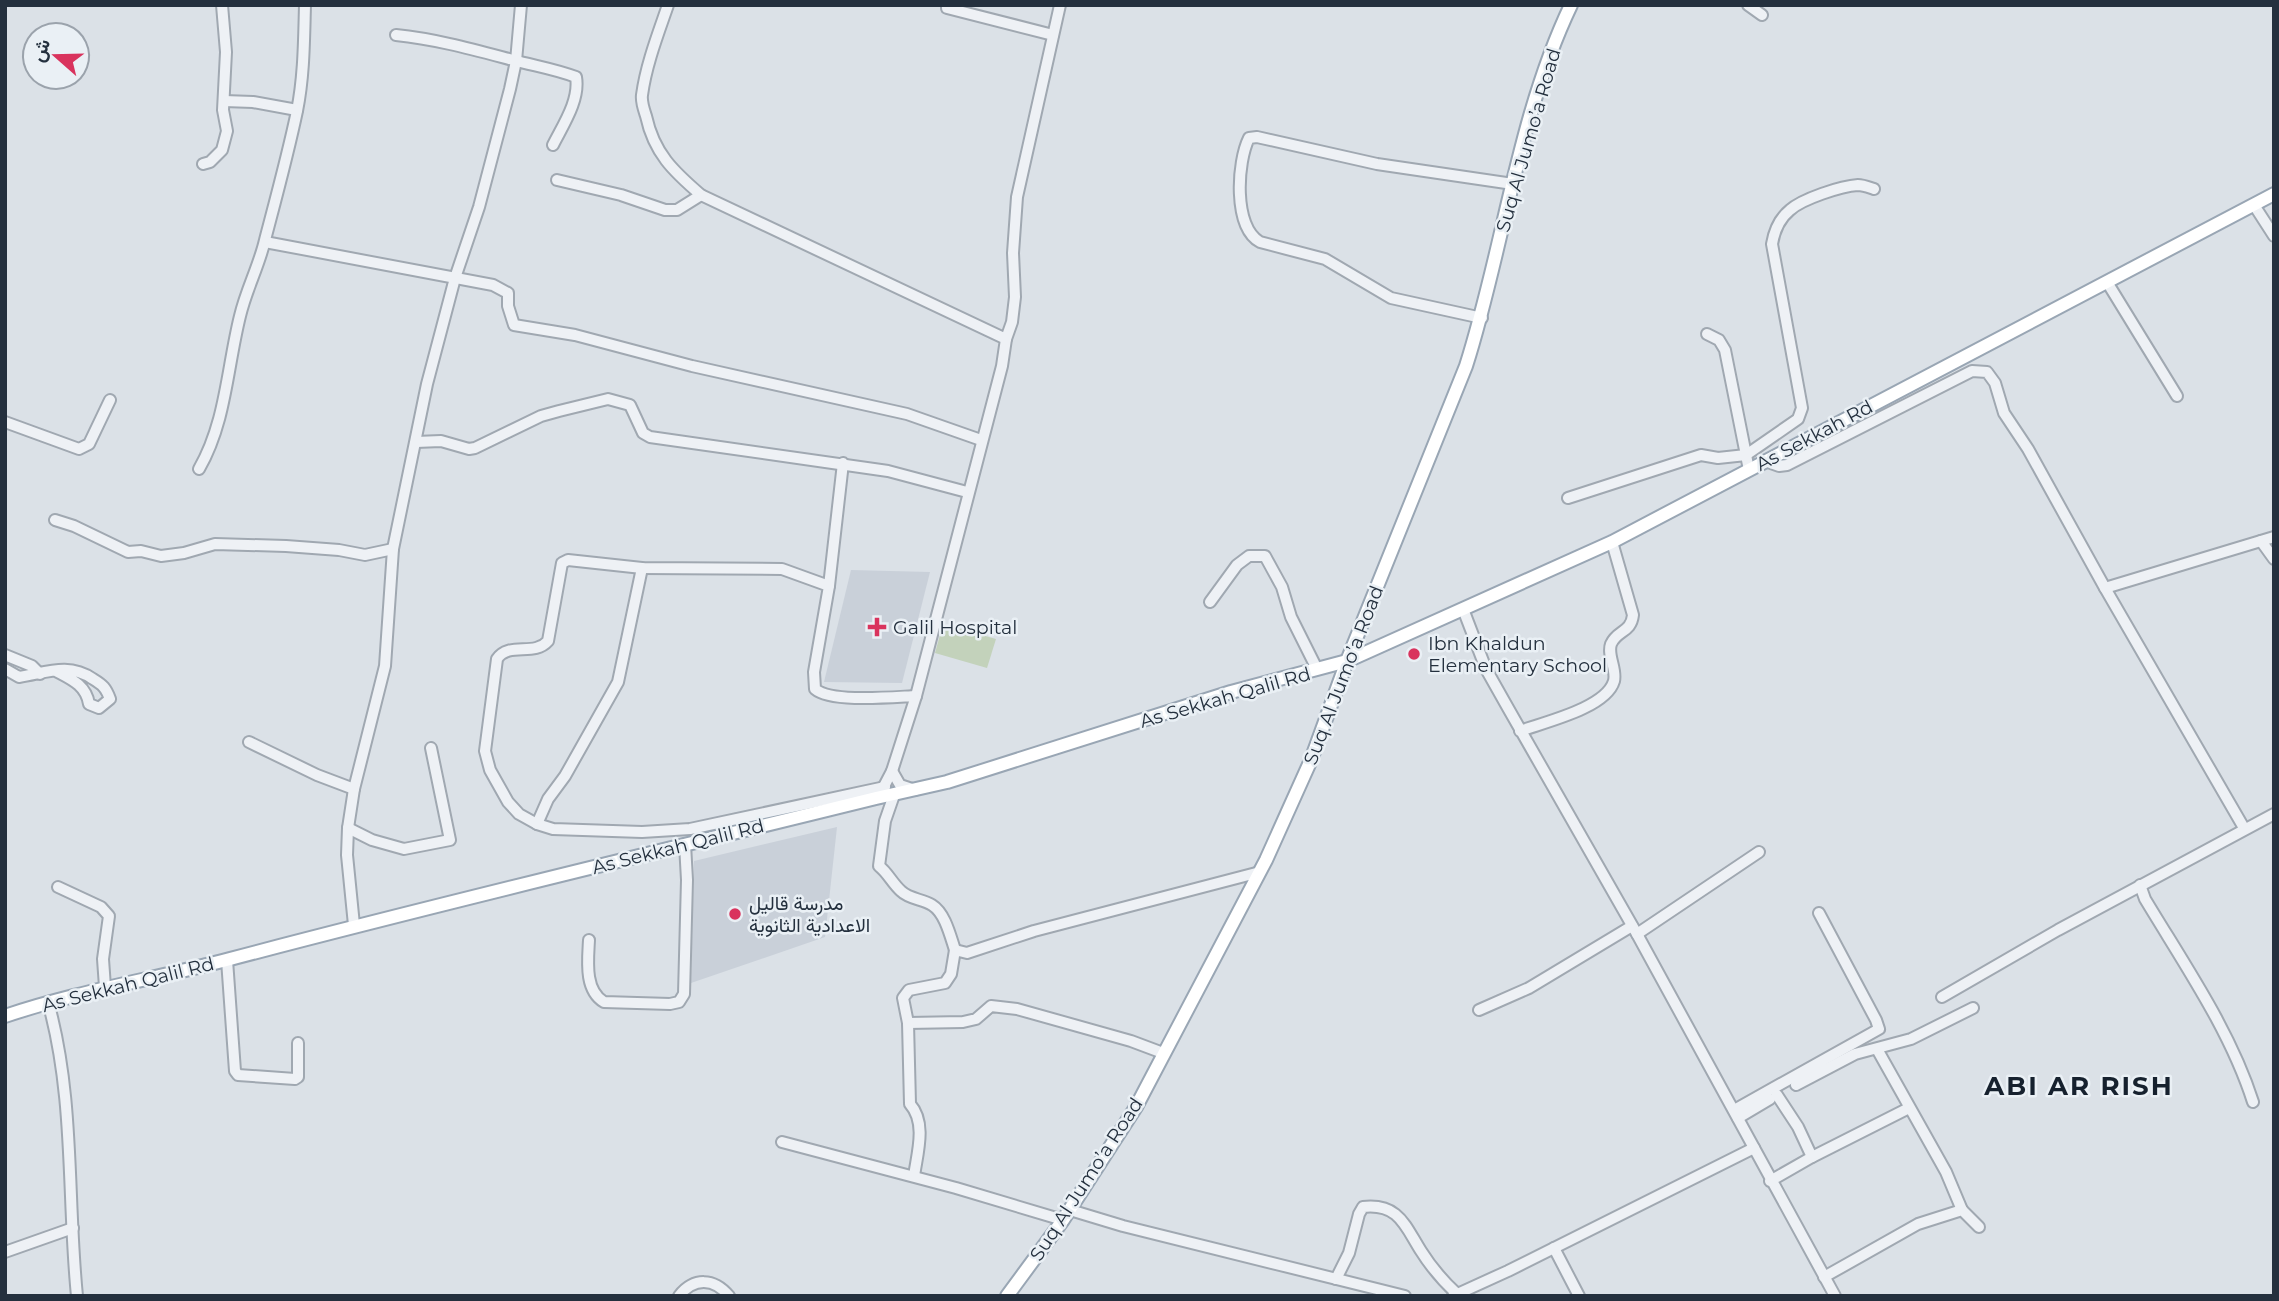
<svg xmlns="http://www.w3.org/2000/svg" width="2279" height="1301" font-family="Montserrat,Vazirmatn,sans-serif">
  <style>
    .built { fill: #c9d0d9 }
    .green { fill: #c3d2bb }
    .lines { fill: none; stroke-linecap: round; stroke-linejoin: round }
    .minor-casing { stroke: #a0a8b1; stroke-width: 14 }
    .major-casing { stroke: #99a6b4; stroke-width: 16 }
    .minor { stroke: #eef1f5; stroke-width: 10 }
    .major { stroke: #fff; stroke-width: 12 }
    .poi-dot { fill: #d9335d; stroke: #eaf0f5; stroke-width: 2.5 }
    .labels { text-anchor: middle; stroke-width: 5; stroke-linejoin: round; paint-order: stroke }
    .street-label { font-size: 19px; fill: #24303e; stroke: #eaf0f5 }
    .poi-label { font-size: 19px; fill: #24303e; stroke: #eaf0f5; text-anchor: start }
    .district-label { font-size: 26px; font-weight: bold; letter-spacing: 2px; fill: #16212e; stroke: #eaf0f5 }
  </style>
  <rect width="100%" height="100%" fill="#dbe1e7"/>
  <g class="built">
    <path d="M 851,570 L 930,572 L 902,683 L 824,682 Z"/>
    <path d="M 837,827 L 825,937 L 691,983 L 694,861 Z"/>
  </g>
  <path class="green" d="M 943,624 L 996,639 L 987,668 L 935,653 Z"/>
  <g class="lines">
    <defs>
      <g id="minor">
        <path d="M 668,5 C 658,34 646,65 642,95 C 641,102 644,110 646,116 C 654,153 673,171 701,195 L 1006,339 L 1002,366 L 916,696 L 892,771 L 881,792"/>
        <path d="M 947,5 L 947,8 L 1053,35"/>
        <path d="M 1748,5 L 1762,15"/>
        <path d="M 396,35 C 436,39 475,50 513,60 C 535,66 555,69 576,77 C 580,100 563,125 553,145"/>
        <path d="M 224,101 L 253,102 L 297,110"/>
        <path d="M 203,164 L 210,162 L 222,150 L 227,131 L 223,110 L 226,52 L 222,5"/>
        <path d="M 557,180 L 621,195 L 665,210 L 677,210 L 701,195"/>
        <path d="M 2254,205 L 2274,236"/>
        <path d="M 265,242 L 493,285 L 508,293 L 508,306 L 514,325 L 575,335 L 692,366 L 907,414 L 981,440"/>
        <path d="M 2107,282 L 2177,396"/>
        <path d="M 1482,318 L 1391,298 L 1325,259 L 1260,242 C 1233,227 1237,162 1249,138 L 1257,137 L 1377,164 L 1513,184"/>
        <path d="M 1707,334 L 1719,340 L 1725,350 L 1749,470"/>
        <path d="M 1006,339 L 1012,322 L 1015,297 L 1013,253 L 1017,197 L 1060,5"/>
        <path d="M 5,422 L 79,449 L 89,444 L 110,400"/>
        <path d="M 416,442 L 441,441 L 469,449 L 475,448 L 541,416 L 559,411 L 608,399 L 630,405 L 643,433 L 650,437 L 888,471 L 967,492"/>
        <path d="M 1765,461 L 1779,466 L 1787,465 L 1972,371 L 1987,372 L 1995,383 L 2004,413 L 2028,449 L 2105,588"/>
        <path d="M 199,469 C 226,422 227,368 240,316 C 246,290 259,266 265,240 C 276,198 288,154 297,111 C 304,76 304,41 305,5"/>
        <path d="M 1568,498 L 1701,455 L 1718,458 L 1746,455 L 1798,419 L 1802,408 L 1772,244 C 1774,232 1779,219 1790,210 C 1802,199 1841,186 1858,185 C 1863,185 1868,187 1874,189"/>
        <path d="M 55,520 L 74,526 L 128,552 L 141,551 L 161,556 L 184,553 L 215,544 L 286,546 L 339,550 L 365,555 L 393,549"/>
        <path d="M 2261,541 L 2274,559"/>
        <path d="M 829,586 L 843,463"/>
        <path d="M 1210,602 L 1237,565 L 1249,556 L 1265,556 L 1282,587 L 1291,617 L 1317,669"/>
        <path d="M 1463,609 L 1486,669 L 1508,708 L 1637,934 L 1835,1296"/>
        <path d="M 5,655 L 32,666 L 40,674"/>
        <path d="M 5,669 L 19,677 C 46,673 68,662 93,679 C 103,685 106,688 110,699 L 99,708 L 89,704 C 86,685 71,679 56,671"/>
        <path d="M 1520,731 C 1545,722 1606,708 1614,681 C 1617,669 1607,655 1611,644 C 1617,630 1631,633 1633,615 L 1612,542"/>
        <path d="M 249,742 L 317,775 L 354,789"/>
        <path d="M 892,771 L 900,785 L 915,790"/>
        <path d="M 885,787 L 690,829 L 642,832 L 553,829 L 537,824 L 519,814 L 508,802 L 490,770 L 485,751 L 497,659 C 509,641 534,657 548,641 L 562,563 L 568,560 L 642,568 L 782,569 L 829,586 L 814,672 L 815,689 C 831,703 893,697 916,696"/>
        <path d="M 894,795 L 885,821 L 879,866 C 888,873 892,883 901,891 C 909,899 922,899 932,905 C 945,913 950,935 955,950"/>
        <path d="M 537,824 L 548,799 L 565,776 L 618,682 L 642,568"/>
        <path d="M 348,828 L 372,840 L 404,849 L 450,840 L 431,748"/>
        <path d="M 2244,828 L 2105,588 L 2274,537"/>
        <path d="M 2140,885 L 2145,899 C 2184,964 2230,1030 2253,1102"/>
        <path d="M 58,887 L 101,907 L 109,916 L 103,959 L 105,987"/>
        <path d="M 354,925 L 347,855 L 348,828 L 354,789 L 385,666 L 393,549 L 427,384 L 455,278 L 479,207 L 510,89 L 516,61 L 521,5"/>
        <path d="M 1637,934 L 1759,852"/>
        <path d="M 589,940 C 588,960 584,990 604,1002 L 670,1004 L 679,1002 L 684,994 L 687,880 L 685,844"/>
        <path d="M 227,960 L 235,1071 L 238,1075 L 295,1079 L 298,1077 L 298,1043"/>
        <path d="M 1942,997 L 2058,930 L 2274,814"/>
        <path d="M 48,1002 C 75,1098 67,1197 77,1296"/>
        <path d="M 1479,1010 L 1529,988 L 1632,926"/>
        <path d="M 908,1023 L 963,1022 L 976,1019 L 991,1006 L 1017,1009 L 1131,1041 L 1163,1053"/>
        <path d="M 1877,1049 L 1946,1172 L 1962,1210"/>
        <path d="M 1796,1085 L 1855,1054 L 1911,1039 L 1973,1008"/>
        <path d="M 1734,1110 L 1879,1029 L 1876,1020 L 1819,913"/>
        <path d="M 1738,1118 L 1770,1099"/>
        <path d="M 782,1142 L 956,1188 L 1063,1220"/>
        <path d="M 1812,1157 L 1909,1108"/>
        <path d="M 914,1176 C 917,1154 927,1123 910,1104 L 908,1023 L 903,998 L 909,990 L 945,983 L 951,974 L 955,950 L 967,953 L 1034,931 L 1260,872"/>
        <path d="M 1770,1181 L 1812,1157 L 1798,1127 L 1777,1095"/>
        <path d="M 1070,1210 L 1123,1226 L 1405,1296"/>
        <path d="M 1554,1248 L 1579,1296"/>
        <path d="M 5,1252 L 73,1228"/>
        <path d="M 1824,1277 L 1918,1224 L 1962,1210 L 1979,1227"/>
        <path d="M 1336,1279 L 1349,1253 L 1359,1214 L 1363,1207 C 1399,1203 1405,1226 1421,1251 C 1431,1267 1443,1281 1457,1294"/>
        <path d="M 679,1296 C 694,1277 714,1278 729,1296"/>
        <path d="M 1453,1296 L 1508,1271 L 1754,1148"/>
      </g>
      <g id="major">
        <path d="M 5,1016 C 79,991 155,979 230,959 C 445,902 661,851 876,798 L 947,782 L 1231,692 L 1347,661 L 1612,542 L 2274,194"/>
        <path d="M 1007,1296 L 1063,1220 L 1136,1107 L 1266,860 L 1311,760 L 1347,661 L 1466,366 C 1504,247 1517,118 1571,5"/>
      </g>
    </defs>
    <use href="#minor" class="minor-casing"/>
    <use href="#major" class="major-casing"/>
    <use href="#minor" class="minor"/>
    <use href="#major" class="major"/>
  </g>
  <g class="poi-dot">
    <path d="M873.5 616.5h7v7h7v7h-7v7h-7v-7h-7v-7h7z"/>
    <circle cx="1414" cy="654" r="7"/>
    <circle cx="735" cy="914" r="7"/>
  </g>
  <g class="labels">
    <g class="street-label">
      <text transform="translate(1528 140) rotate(-74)" y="7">Suq Al Jumo’a Road</text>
      <text transform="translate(1814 435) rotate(-28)" y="7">As Sekkah Rd</text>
      <text transform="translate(1343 675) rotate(-69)" y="7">Suq Al Jumo’a Road</text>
      <text transform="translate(1225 697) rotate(-16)" y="7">As Sekkah Qalil Rd</text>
      <text transform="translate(678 846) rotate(-14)" y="7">As Sekkah Qalil Rd</text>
      <text transform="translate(128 984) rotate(-14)" y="7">As Sekkah Qalil Rd</text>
      <text transform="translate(1086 1179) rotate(-57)" y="7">Suq Al Jumo’a Road</text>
    </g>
    <g class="poi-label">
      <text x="893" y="634">Galil Hospital</text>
      <text x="1428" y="650">Ibn Khaldun<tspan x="1428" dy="22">Elementary School</tspan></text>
      <text x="749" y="910">مدرسة قاليل<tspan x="749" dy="22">الاعدادية الثانوية</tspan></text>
    </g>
    <g class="district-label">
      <text x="2079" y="1095">ABI AR RISH</text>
    </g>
  </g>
  <rect width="2279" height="1301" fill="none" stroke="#24303e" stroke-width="14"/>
  <g transform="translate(56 56) rotate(290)"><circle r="33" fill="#eaf0f5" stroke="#9ba3ac" stroke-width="2"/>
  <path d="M0-5L12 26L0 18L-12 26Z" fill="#d9335d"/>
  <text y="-10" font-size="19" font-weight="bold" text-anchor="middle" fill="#24303e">ش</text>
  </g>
</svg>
